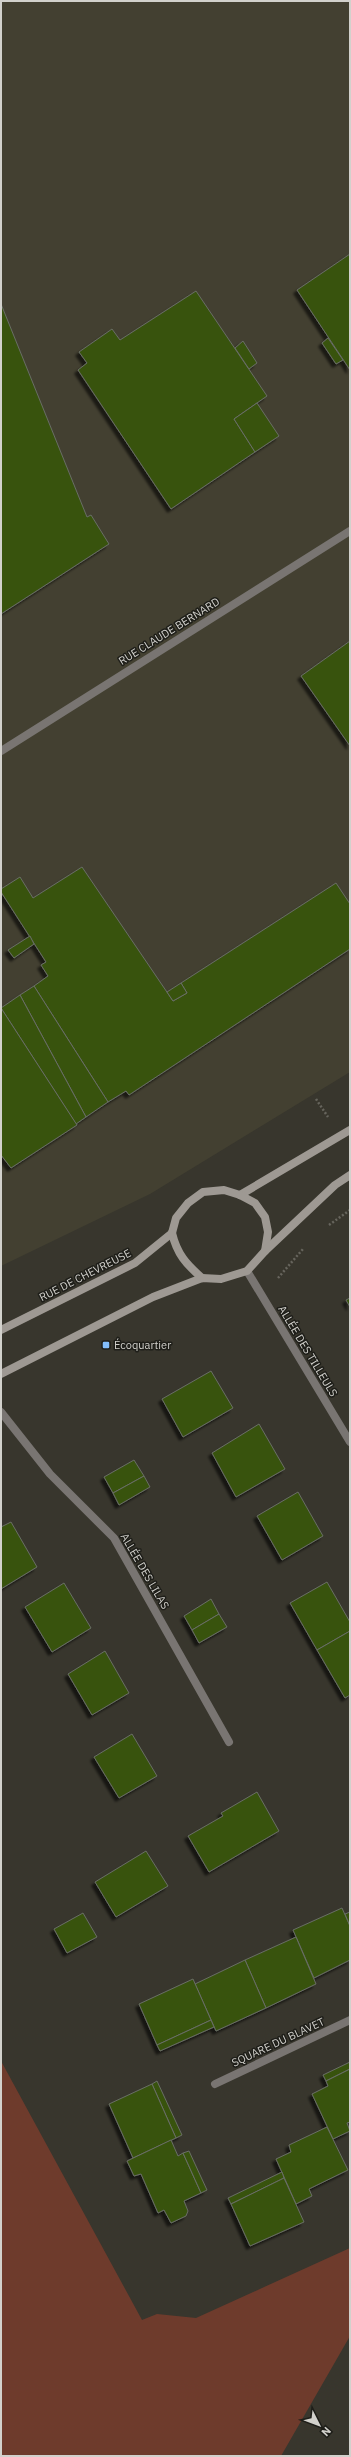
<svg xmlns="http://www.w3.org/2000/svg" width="351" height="2457" font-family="'IBM Plex Sans',sans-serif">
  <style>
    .built { fill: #434031 }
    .green { fill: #6e3b2c }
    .building { fill: #395311; stroke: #696e65; filter: url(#shadow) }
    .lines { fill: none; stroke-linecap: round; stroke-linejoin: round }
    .path { stroke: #67655d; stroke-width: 2.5; stroke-dasharray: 2 2; stroke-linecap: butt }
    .street { stroke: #797572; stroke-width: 8 }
    .secondary { stroke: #9e9993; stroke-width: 8 }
    .poi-dot { fill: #82bcfa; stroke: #1e1e19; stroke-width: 1.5 }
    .labels { text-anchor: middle; stroke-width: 3; stroke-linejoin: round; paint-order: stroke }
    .street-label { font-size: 11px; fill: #d2d1cc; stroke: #1e1e19 }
    .poi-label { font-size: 11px; fill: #d2d1cc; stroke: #1e1e19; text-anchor: start }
  </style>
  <defs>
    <filter id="shadow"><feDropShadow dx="-3.5" dy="3.5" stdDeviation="1" flood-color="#0009"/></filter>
  </defs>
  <rect width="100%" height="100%" fill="#38362d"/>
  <path class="built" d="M 1,1 L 350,1 L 350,1072 L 150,1194 L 1,1266 Z"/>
  <path class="green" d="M 1,2061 L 142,2320 L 157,2314 L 196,2318 L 350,2248 L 350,2336 L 281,2456 L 1,2456 Z"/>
  <g class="building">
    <path d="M 350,254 L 350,370 L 297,290 Z"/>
    <path d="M 196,291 L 267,396 L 234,419 L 255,452 L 171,509 L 78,370 L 87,363 L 79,352 L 112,329 L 120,340 Z"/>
    <path d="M 1,304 L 87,517 L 91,515 L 109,544 L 1,614 Z"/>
    <path d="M 328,338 L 343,360 L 336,364 L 322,343 Z"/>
    <path d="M 243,341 L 257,363 L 249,369 L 235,348 Z"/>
    <path d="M 257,403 L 279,436 L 255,452 L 234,419 Z"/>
    <path d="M 350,641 L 350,746 L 301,676 Z"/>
    <path d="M 82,867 L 173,1001 L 187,993 L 181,983 L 336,883 L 350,904 L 350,949 L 129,1095 L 126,1091 L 108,1102 L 34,986 L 48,976 L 41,965 L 46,962 L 1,892 L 1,889 L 20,877 L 33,898 Z"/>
    <path d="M 30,936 L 34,944 L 14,958 L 8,950 Z"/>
    <path d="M 181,983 L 187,993 L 173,1001 L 167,992 Z"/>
    <path d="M 34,986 L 108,1102 L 86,1117 L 20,995 Z"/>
    <path d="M 20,995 L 86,1117 L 76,1124 L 1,1008 Z"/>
    <path d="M 1,1008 L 77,1125 L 11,1168 L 1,1155 Z"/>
    <path d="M 350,1298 L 350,1307 L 346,1300 Z"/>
    <path d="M 211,1371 L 233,1408 L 183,1437 L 162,1399 Z"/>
    <path d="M 259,1424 L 285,1469 L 236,1497 L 212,1453 Z"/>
    <path d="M 134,1460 L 144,1476 L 113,1493 L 104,1477 Z"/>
    <path d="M 144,1476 L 150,1487 L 119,1505 L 113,1493 Z"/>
    <path d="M 298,1492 L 323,1536 L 282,1560 L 257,1516 Z"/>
    <path d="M 11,1522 L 37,1567 L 1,1589 L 1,1527 Z"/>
    <path d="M 327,1582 L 350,1622 L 350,1631 L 317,1650 L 290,1603 Z"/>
    <path d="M 64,1583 L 91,1628 L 52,1652 L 25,1607 Z"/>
    <path d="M 211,1599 L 219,1614 L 192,1630 L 184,1616 Z"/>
    <path d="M 219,1614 L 227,1627 L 199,1643 L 192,1630 Z"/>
    <path d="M 350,1631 L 350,1695 L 345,1698 L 317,1650 Z"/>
    <path d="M 105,1651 L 129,1693 L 92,1715 L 68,1674 Z"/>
    <path d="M 132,1734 L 157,1776 L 119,1798 L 94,1757 Z"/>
    <path d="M 257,1792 L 279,1831 L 209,1872 L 188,1836 L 223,1816 L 221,1813 Z"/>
    <path d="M 146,1851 L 168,1886 L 116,1917 L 95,1882 Z"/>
    <path d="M 342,1908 L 350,1926 L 350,1960 L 314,1978 L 293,1930 Z"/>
    <path d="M 350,1912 L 350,1926 L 345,1914 Z"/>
    <path d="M 83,1913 L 97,1937 L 67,1953 L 54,1929 Z"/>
    <path d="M 296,1937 L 316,1984 L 266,2008 L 245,1960 Z"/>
    <path d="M 245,1960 L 266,2008 L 216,2031 L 195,1984 Z"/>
    <path d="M 193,1979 L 211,2020 L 157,2045 L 139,2004 Z"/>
    <path d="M 211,2020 L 214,2027 L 160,2051 L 157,2045 Z"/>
    <path d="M 350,2062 L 350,2069 L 326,2081 L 323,2075 Z"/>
    <path d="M 350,2069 L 350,2122 L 347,2123 L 350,2131 L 333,2139 L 312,2094 L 328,2086 L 326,2081 Z"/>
    <path d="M 157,2081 L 182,2135 L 176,2138 L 152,2084 Z"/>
    <path d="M 152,2084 L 176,2138 L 133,2158 L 109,2104 Z"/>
    <path d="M 327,2127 L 348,2170 L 309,2189 L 312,2196 L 296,2204 L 276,2159 L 291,2152 L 289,2145 Z"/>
    <path d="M 171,2140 L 178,2156 L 183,2153 L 201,2193 L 184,2201 L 188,2211 L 186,2216 L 171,2223 L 164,2210 L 158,2213 L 141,2174 L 134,2176 L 127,2161 Z"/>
    <path d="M 189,2151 L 207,2190 L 201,2193 L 183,2153 Z"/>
    <path d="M 282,2172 L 284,2178 L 231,2204 L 228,2198 Z"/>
    <path d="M 284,2178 L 304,2222 L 250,2246 L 231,2204 Z"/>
  </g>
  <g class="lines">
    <g class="path">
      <path d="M 316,1099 L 328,1117"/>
      <path d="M 329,1225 L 350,1210"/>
      <path d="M 278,1278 L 303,1249"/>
    </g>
    <g class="street">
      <path d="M 1,751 L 350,531"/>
      <path d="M 247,1271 L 350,1442"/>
      <path d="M 1,1412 L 50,1474 L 114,1538 L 229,1742"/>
      <path d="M 215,2084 L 350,2020"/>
    </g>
    <g class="secondary">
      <path d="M 240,1195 L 350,1130"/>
      <path d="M 172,1233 C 177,1254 186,1264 202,1278"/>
      <path d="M 1,1330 L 135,1263 L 172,1233 L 176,1218 L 188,1203 L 203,1192 L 224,1190 L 240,1195 L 255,1203 L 265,1217 L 268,1232 L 265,1251"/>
      <path d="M 1,1374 L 153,1297 L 202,1278 L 221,1279 L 247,1271 L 265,1251 L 335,1185 L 350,1175"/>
    </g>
  </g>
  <rect class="poi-dot" x="102" y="1341" width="8" height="8" rx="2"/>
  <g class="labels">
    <g class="street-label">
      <text transform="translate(169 631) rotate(-32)" y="4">RUE CLAUDE BERNARD</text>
      <text transform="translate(85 1275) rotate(-27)" y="4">RUE DE CHEVREUSE</text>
      <text transform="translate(308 1351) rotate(59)" y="4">ALLÉE DES TILLEULS</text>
      <text transform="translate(145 1571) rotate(60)" y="4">ALLÉE DES LILAS</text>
      <text transform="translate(278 2042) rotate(-25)" y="4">SQUARE DU BLAVET</text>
    </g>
    <g class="poi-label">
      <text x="114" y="1349">Écoquartier</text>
    </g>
  </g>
  <rect width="351" height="2457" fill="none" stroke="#d2d1cc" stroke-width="4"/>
  <g transform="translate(319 2425) rotate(132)" stroke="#1e1e19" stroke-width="3" paint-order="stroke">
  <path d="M0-3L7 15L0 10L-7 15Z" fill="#d2d1cc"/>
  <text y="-6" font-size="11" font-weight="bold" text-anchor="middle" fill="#d2d1cc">N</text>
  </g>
</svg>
